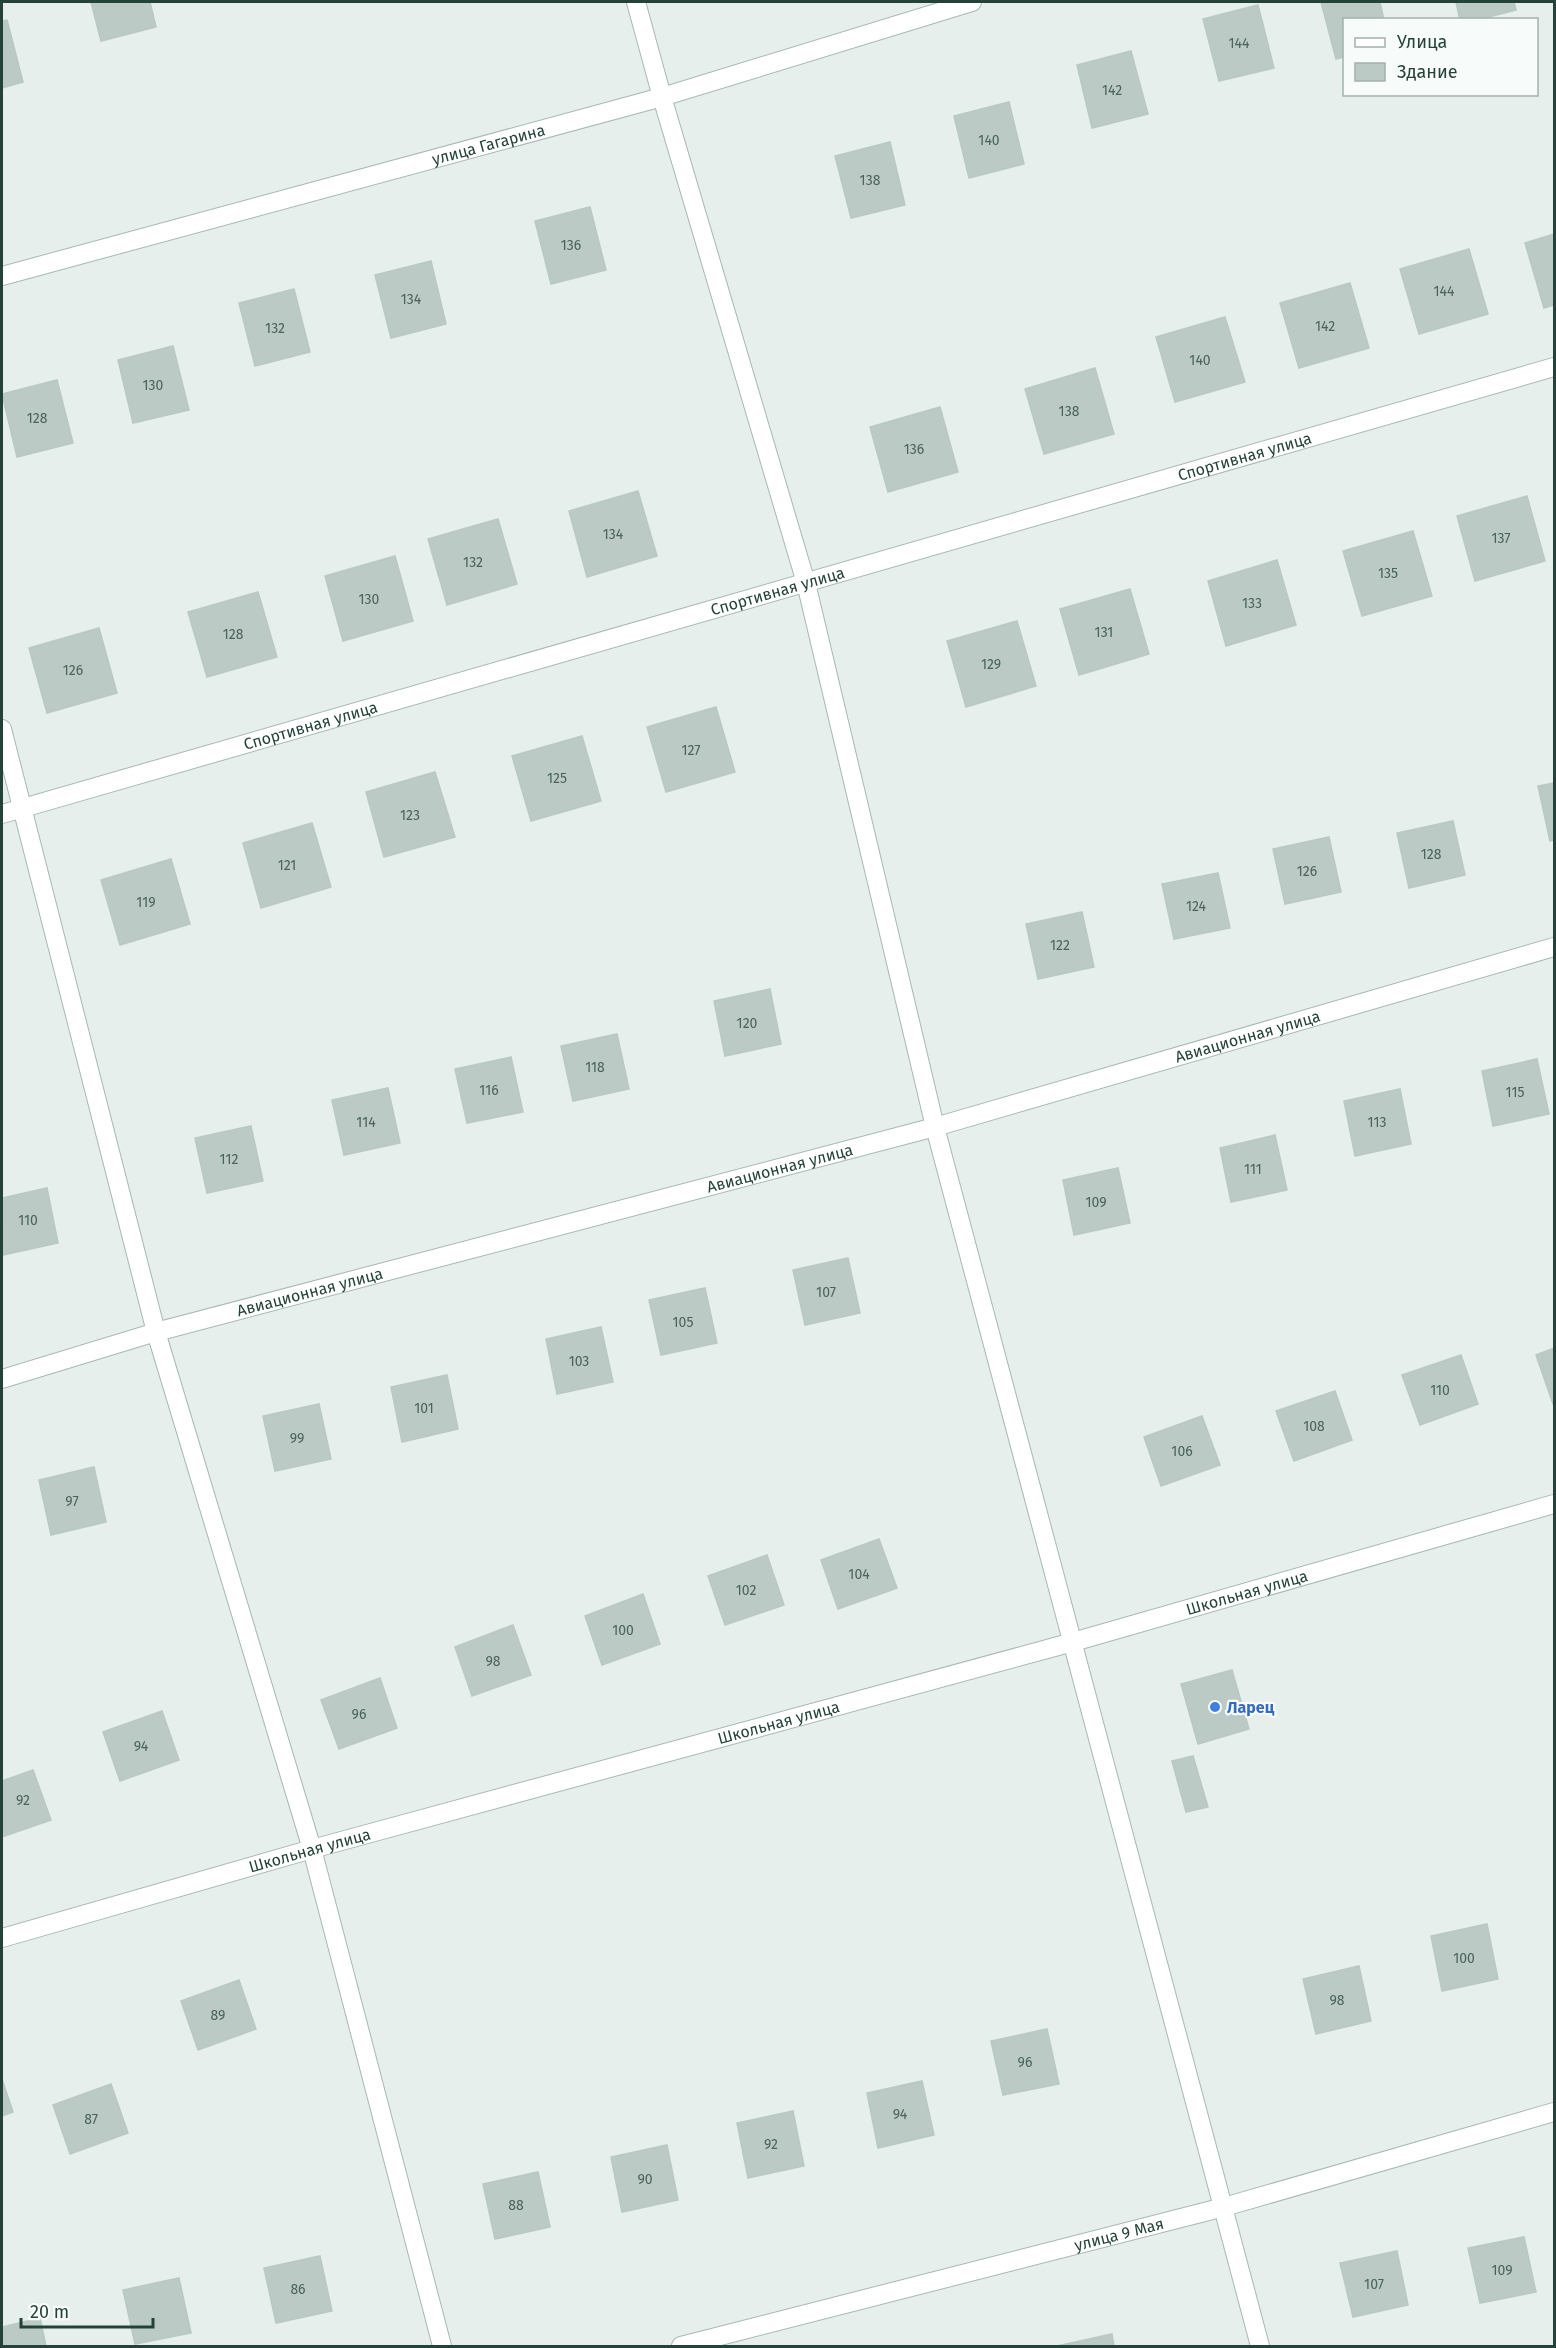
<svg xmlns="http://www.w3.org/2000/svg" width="1556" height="2348" font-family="'Fira Sans',sans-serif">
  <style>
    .building { fill: #bbcac4; stroke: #b8c9c2; stroke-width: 1.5 }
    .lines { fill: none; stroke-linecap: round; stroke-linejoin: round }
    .lane-casing { stroke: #a8b8b2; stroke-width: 20 }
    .street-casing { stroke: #a8b8b2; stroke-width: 20 }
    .lane { stroke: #fff; stroke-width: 18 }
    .street { stroke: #fff; stroke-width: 18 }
    .shop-dot { fill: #3f7fe0; stroke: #f7fbf9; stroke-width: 2 }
    .labels { text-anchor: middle; stroke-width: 4.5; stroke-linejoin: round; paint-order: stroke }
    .number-label { font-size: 14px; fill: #4a645c }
    .street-label { font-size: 16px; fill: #24423a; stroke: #f7fbf9 }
    .shop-label { font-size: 16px; font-weight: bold; fill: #366cbe; stroke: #f7fbf9; text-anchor: start }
  </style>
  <rect width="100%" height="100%" fill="#e6efeb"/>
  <g class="building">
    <path d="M 91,2 L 150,2 L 156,27 L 101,41 Z"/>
    <path d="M 1321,2 L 1380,2 L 1384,20 L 1344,20 L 1344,57 L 1336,59 Z"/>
    <path d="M 1456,2 L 1514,2 L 1516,10 L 1477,20 L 1460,20 Z"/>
    <path d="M 1258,5 L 1274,68 L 1219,81 L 1203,19 Z"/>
    <path d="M 7,20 L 23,82 L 2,88 L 2,21 Z"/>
    <path d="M 1131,51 L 1148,114 L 1092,128 L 1077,65 Z"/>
    <path d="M 1009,102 L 1024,164 L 969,178 L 954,116 Z"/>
    <path d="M 890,142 L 905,205 L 851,218 L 835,156 Z"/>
    <path d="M 590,207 L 606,270 L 551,284 L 535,221 Z"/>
    <path d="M 1554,234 L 1554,305 L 1544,308 L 1525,243 Z"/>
    <path d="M 1469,249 L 1488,314 L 1419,334 L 1400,269 Z"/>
    <path d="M 431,261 L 446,324 L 391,338 L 375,275 Z"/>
    <path d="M 1350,283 L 1369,348 L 1299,368 L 1280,303 Z"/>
    <path d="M 294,289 L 310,352 L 255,366 L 239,303 Z"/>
    <path d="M 1225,317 L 1245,382 L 1175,402 L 1156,337 Z"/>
    <path d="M 173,346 L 189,410 L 133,423 L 118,360 Z"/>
    <path d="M 1095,368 L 1114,434 L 1044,454 L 1025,389 Z"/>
    <path d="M 57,380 L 73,443 L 17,457 L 2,394 Z"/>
    <path d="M 940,407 L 958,472 L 888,492 L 870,427 Z"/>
    <path d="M 638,491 L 657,556 L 587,577 L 569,511 Z"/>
    <path d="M 1527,496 L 1545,561 L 1475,581 L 1457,516 Z"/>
    <path d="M 498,519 L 517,584 L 447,605 L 428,539 Z"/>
    <path d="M 1413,531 L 1432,596 L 1362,616 L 1343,551 Z"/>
    <path d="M 395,556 L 413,621 L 343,641 L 325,576 Z"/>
    <path d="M 1277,560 L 1296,625 L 1226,646 L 1208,581 Z"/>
    <path d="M 1130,589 L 1149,654 L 1079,675 L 1060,609 Z"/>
    <path d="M 258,592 L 277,657 L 207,677 L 188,612 Z"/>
    <path d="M 1017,621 L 1036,686 L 966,707 L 947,641 Z"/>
    <path d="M 99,628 L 117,693 L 47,713 L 29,648 Z"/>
    <path d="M 716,707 L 735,772 L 666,792 L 647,727 Z"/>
    <path d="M 582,736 L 601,801 L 531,821 L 512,756 Z"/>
    <path d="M 435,772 L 455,837 L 384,857 L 366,792 Z"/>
    <path d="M 1554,783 L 1554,840 L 1550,841 L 1538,786 Z"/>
    <path d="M 1453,821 L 1465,875 L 1409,888 L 1397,833 Z"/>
    <path d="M 312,823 L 331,887 L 261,908 L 243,843 Z"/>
    <path d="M 1329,837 L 1341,892 L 1285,904 L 1273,849 Z"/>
    <path d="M 171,859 L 190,924 L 120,945 L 101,880 Z"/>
    <path d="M 1218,873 L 1230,928 L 1174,939 L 1162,884 Z"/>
    <path d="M 1082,912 L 1094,967 L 1038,979 L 1026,924 Z"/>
    <path d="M 770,989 L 781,1044 L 725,1056 L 714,1001 Z"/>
    <path d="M 617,1034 L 629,1089 L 573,1101 L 561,1046 Z"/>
    <path d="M 511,1057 L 523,1112 L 467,1123 L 455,1069 Z"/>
    <path d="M 1537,1059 L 1549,1114 L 1493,1126 L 1482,1071 Z"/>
    <path d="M 388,1088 L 400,1143 L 344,1155 L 332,1100 Z"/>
    <path d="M 1400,1089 L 1411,1144 L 1355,1156 L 1344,1101 Z"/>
    <path d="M 251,1126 L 263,1181 L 207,1193 L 195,1138 Z"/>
    <path d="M 1275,1135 L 1287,1190 L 1231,1202 L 1220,1148 Z"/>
    <path d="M 1118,1168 L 1130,1223 L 1074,1235 L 1063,1180 Z"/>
    <path d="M 47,1188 L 58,1243 L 3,1255 L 2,1198 Z"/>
    <path d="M 848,1258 L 860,1313 L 805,1325 L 793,1270 Z"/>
    <path d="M 705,1288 L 717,1343 L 661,1355 L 649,1300 Z"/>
    <path d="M 601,1327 L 613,1382 L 557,1394 L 546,1339 Z"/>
    <path d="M 1554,1348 L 1554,1404 L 1553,1404 L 1536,1355 Z"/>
    <path d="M 1461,1355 L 1478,1404 L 1420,1425 L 1402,1375 Z"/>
    <path d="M 447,1375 L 458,1429 L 402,1442 L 391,1387 Z"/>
    <path d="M 1335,1391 L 1352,1440 L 1294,1461 L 1276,1411 Z"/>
    <path d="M 319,1404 L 331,1459 L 275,1471 L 263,1416 Z"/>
    <path d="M 1202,1416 L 1220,1465 L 1161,1486 L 1144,1437 Z"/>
    <path d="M 94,1467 L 106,1522 L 51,1535 L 39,1480 Z"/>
    <path d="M 879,1539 L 897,1588 L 838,1609 L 821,1560 Z"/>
    <path d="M 767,1555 L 784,1605 L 725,1625 L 708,1576 Z"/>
    <path d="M 643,1594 L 660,1644 L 602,1665 L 585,1616 Z"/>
    <path d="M 513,1625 L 531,1675 L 472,1696 L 455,1647 Z"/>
    <path d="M 1232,1670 L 1249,1729 L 1198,1744 L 1181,1684 Z"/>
    <path d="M 380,1678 L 397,1728 L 339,1749 L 321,1700 Z"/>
    <path d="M 162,1711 L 179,1760 L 120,1781 L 103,1732 Z"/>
    <path d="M 1193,1756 L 1208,1807 L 1186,1812 L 1172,1761 Z"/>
    <path d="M 33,1770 L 51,1820 L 2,1837 L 2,1781 Z"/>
    <path d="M 1487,1924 L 1498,1979 L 1442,1991 L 1431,1936 Z"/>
    <path d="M 1359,1966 L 1371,2021 L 1316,2034 L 1303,1979 Z"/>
    <path d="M 239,1980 L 256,2029 L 198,2050 L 181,2001 Z"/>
    <path d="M 1047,2029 L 1059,2084 L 1003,2095 L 991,2041 Z"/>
    <path d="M 2,2079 L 13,2112 L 2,2116 Z"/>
    <path d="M 922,2081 L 934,2135 L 878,2148 L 867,2093 Z"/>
    <path d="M 111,2084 L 128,2133 L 70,2154 L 53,2105 Z"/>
    <path d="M 793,2111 L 804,2166 L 748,2178 L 737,2123 Z"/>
    <path d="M 667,2145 L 678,2200 L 622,2212 L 611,2157 Z"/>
    <path d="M 538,2172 L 550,2227 L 495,2239 L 483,2184 Z"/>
    <path d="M 1524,2237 L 1536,2292 L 1480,2303 L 1468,2248 Z"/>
    <path d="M 1397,2251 L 1408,2305 L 1353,2317 L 1340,2263 Z"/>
    <path d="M 320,2256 L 332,2311 L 276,2323 L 264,2268 Z"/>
    <path d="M 179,2278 L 191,2333 L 135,2344 L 123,2290 Z"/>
    <path d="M 40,2318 L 46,2346 L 2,2346 L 2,2327 Z"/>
    <path d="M 1112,2334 L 1114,2346 L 1057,2346 Z"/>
  </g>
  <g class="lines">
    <defs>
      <path id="lane" d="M 2,729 L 156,1332 L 312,1849 L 442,2346"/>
      <g id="street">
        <path d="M 636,2 L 662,97 L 806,583 L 935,1127 L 1260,2346"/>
        <path id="s1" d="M 2,276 L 662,97 L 972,2"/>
        <path id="s2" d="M 2,814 L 1554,367"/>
        <path id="s3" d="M 2,1379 L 156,1332 L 935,1127 L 1554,947"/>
        <path id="s4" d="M 2,1938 L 312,1849 L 1073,1642 L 1554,1504"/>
        <path id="s5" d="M 681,2346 L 1224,2207 L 1554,2112"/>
      </g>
    </defs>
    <use href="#lane" class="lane-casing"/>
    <use href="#street" class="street-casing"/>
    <use href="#lane" class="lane"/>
    <use href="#street" class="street"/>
  </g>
  <circle class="shop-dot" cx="1215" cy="1707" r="6"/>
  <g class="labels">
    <g class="number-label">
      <text x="1239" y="48">144</text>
      <text x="1112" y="95">142</text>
      <text x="989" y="145">140</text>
      <text x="870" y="185">138</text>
      <text x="571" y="250">136</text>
      <text x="1444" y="296">144</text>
      <text x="411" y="304">134</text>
      <text x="1325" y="331">142</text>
      <text x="275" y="333">132</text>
      <text x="1200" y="365">140</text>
      <text x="153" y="390">130</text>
      <text x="1069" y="416">138</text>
      <text x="37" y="423">128</text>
      <text x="914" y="454">136</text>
      <text x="613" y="539">134</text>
      <text x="1501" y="543">137</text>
      <text x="473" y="567">132</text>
      <text x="1388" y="578">135</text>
      <text x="369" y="604">130</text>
      <text x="1252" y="608">133</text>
      <text x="1104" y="637">131</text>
      <text x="233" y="639">128</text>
      <text x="991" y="669">129</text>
      <text x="73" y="675">126</text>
      <text x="691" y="755">127</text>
      <text x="557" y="783">125</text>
      <text x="410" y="820">123</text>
      <text x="1431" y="859">128</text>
      <text x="287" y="870">121</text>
      <text x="1307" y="876">126</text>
      <text x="146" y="907">119</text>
      <text x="1196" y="911">124</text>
      <text x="1060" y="950">122</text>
      <text x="747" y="1028">120</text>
      <text x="595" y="1072">118</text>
      <text x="489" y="1095">116</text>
      <text x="1515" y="1097">115</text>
      <text x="366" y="1127">114</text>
      <text x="1377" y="1127">113</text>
      <text x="229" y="1164">112</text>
      <text x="1253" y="1174">111</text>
      <text x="1096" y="1207">109</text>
      <text x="28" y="1225">110</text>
      <text x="826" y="1297">107</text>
      <text x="683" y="1327">105</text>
      <text x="579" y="1366">103</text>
      <text x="1440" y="1395">110</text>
      <text x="424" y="1413">101</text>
      <text x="1314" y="1431">108</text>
      <text x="297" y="1443">99</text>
      <text x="1182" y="1456">106</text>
      <text x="72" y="1506">97</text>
      <text x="859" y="1579">104</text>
      <text x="746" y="1595">102</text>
      <text x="623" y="1635">100</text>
      <text x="493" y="1666">98</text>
      <text x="359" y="1719">96</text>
      <text x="141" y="1751">94</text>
      <text x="23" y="1805">92</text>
      <text x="1464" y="1963">100</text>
      <text x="1337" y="2005">98</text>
      <text x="218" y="2020">89</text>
      <text x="1025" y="2067">96</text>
      <text x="900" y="2119">94</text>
      <text x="91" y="2124">87</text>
      <text x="771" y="2149">92</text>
      <text x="645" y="2184">90</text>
      <text x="516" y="2210">88</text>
      <text x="1502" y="2275">109</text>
      <text x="1374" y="2289">107</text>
      <text x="298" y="2294">86</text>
    </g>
    <g class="street-label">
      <text dy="6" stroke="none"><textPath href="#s1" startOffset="504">улица Гагарина</textPath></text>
      <text dy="6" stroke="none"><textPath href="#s2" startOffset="1293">Спортивная улица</textPath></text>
      <text dy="6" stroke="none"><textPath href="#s2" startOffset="807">Спортивная улица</textPath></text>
      <text dy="6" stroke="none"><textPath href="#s2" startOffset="321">Спортивная улица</textPath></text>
      <text dy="6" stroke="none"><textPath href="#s3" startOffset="1292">Авиационная улица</textPath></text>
      <text dy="6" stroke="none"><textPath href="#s3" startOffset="806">Авиационная улица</textPath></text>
      <text dy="6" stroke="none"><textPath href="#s3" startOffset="320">Авиационная улица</textPath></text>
      <text dy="6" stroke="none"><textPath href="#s4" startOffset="1292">Школьная улица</textPath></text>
      <text dy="6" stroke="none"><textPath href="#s4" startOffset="806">Школьная улица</textPath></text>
      <text dy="6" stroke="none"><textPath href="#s4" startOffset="320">Школьная улица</textPath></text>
      <text dy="6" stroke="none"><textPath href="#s5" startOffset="452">улица 9 Мая</textPath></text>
    </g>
    <g class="shop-label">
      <text x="1227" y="1713">Ларец</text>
    </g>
  </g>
  <rect width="1556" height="2348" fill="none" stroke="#24423a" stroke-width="6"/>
  <rect x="1343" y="18" width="195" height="78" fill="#f7fbf9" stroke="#a3b1ad" stroke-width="1.5"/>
  <rect x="1355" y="38" width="30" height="9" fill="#ffffff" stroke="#a3b1ad" stroke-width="1.5"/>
  <text x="1397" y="48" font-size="18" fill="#24423a">Улица</text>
  <rect x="1355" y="63" width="30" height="18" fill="#bbcac4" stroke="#a3b1ad" stroke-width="1.5"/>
  <text x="1397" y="78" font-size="18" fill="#24423a">Здание</text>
  <path d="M21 2318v9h132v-9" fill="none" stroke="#24423a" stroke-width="3"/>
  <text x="30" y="2318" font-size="18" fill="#24423a" stroke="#f7fbf9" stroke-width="4.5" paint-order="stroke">20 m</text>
</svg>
